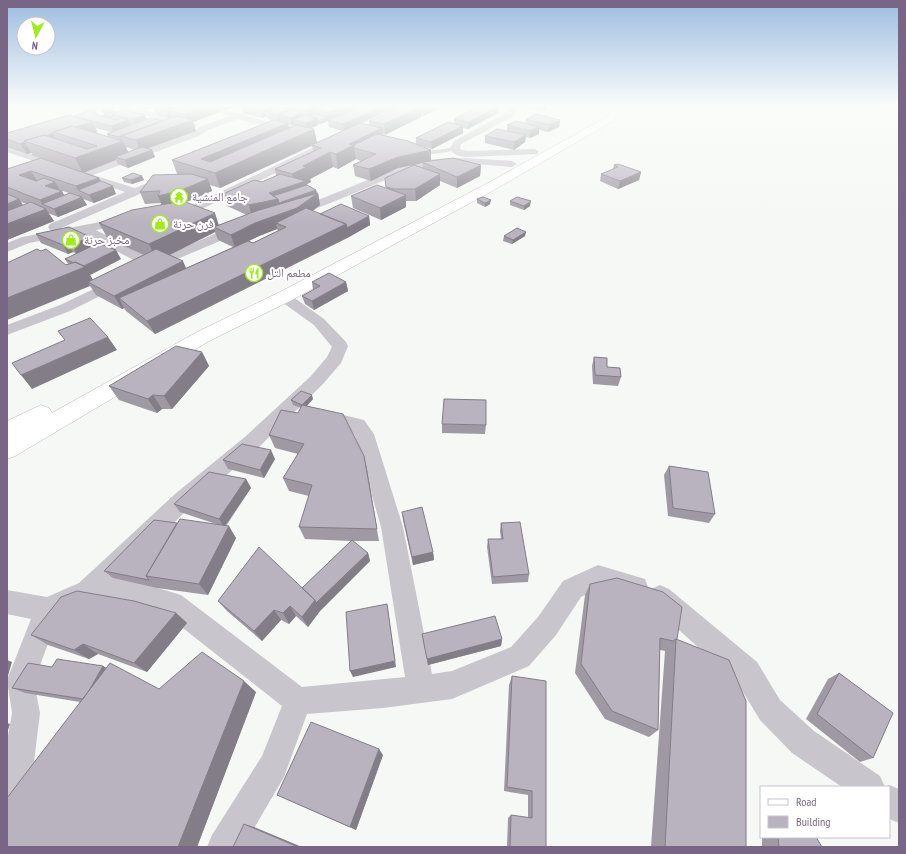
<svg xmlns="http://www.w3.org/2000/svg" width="906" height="854" font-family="'PT Sans Narrow','Noto Naskh Arabic',sans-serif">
<rect width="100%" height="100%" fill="#f5f8f5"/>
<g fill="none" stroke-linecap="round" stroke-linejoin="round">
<defs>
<path id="primary" d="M 617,105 L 627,105 L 613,121 L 494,190 L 290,301 L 211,340 L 15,456 L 7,459 L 7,421 L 41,405 L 49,408 L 52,413 L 197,332 L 278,293 L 486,184 L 607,117 Z"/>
</defs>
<use href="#primary" stroke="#bdb8c0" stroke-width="1"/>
<path fill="#c9c5cc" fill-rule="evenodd" d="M 455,147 L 458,149 L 457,150 C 444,153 426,157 414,150 L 417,148 L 436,150 Z"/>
<path fill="#c9c5cc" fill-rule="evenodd" d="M 97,105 L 108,105 L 72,122 L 66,122 L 65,120 Z
M 110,105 L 124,105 L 196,124 L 197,126 L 193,129 L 111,107 Z
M 335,105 L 346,105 L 292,129 L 291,132 L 284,132 L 269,138 L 263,138 L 261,136 L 275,129 L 238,119 L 206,131 L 199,136 L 93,175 L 135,188 L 162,177 L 170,177 L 171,179 L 170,181 L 54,231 L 50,230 L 48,227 L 50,224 L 125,192 L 7,152 L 7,146 L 83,172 L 193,132 L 200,127 L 229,116 L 223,113 L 224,111 L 227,110 L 283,126 Z
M 353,105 L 368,105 L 397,111 L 398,113 L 394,116 L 354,107 Z
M 513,105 L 521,105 L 514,116 L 461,144 L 460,149 L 467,151 L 534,149 L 537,150 L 539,152 L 537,154 L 467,157 C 459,156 455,156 450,149 L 454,141 L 508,112 Z
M 335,137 L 340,140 L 338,142 L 200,210 L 172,217 L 168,215 L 166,213 L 168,211 L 193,205 Z
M 465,158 L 512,161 L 517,164 L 512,167 C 485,165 456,161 430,166 C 399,172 368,188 338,200 C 327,204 304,215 292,212 L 290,210 L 292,208 C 338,196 382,169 428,160 C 440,158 453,159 465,158 Z
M 126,217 L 130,218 L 132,221 L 130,224 L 96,230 L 154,260 L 238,224 L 246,224 L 248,227 L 246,230 L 149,271 L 144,270 L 142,267 L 143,265 L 82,233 L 29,243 L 7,252 L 7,243 L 22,237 Z
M 117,278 L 122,279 L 124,282 L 122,285 L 70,311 L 7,335 L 7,325 L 60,305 Z
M 284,293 L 289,294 L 324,319 L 346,342 L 348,346 L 341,363 L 323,384 L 260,446 L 191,506 L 117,579 L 128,579 L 181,595 L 302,687 L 405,677 L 381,527 L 355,436 L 351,430 L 316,422 L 314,417 L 316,412 L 323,410 L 364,420 L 374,434 L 403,527 L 432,674 L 452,671 L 511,647 L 538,617 L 563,581 L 598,565 L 645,579 L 648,587 L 645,595 L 636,599 L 599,588 L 581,597 L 556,635 L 529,666 L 452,699 L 383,708 L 307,714 L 284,777 L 243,847 L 207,847 L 212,835 L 262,756 L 282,706 L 165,614 L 128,603 L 90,603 L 57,619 L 34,682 L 40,713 L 34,762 L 18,793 L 7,798 L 7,742 L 12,713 L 7,680 L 31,619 L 7,614 L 7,590 L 47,597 L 79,583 L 175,494 L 246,436 L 311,376 L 327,357 L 332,347 L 314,325 L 279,300 L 277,297 L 279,294 Z
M 660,585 L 669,589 L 757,662 L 780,700 L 814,731 L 880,776 L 885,787 L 889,785 L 899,789 L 899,823 L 889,819 L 889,787 L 842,787 L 792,753 L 760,720 L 737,682 L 651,605 L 648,597 L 651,589 Z"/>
<use href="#primary" fill="#fff" fill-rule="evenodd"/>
</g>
<path fill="#9f99a4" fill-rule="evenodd" d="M 120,105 L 131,105 L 126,107 Z
M 131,105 L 235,105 L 236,106 L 193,122 L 196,131 L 147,149 L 152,150 L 155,157 L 128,168 L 118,164 L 116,160 L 84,172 L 99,178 L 101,181 L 116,194 L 94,203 L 83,199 L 87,205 L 58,217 L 48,213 L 54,221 L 7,240 L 7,165 L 9,169 L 41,158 L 33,156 L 31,153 L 27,154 L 7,147 L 7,133 L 74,116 L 96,112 L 98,115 L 103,117 L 103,115 L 105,114 L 103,113 L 102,110 L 113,109 L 114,112 L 147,119 L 162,121 L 162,122 L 172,118 L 172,117 L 169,119 L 157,115 L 153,107 L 149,108 L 147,108 L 147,109 L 142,110 L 133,108 ZM 96,128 L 111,132 L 107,134 L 108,137 L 95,133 L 97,132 ZM 126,147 L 135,150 L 128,152 ZM 60,190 L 69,193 L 64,195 L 62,191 ZM 21,202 L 27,204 L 23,205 Z
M 245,105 L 322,105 L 322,107 L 328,105 L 360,105 L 360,107 L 339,116 L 342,116 L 364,106 L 361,105 L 401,105 L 389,111 L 385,110 L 385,112 L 362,123 L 369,125 L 369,121 L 404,105 L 446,105 L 423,116 L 421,116 L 421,117 L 385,135 L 383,134 L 383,135 L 416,145 L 416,138 L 454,124 L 454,119 L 498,113 L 468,129 L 463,128 L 463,133 L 432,149 L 418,145 L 431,161 L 481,165 L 480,176 L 457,188 L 440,181 L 440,185 L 416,201 L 406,201 L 406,207 L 381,220 L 353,208 L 351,196 L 386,188 L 385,178 L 414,165 L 398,168 L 371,181 L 355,176 L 353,165 L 361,161 L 356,159 L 338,169 L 333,167 L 310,179 L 311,182 L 307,184 L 307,185 L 316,190 L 317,194 L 318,193 L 320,205 L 313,211 L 320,214 L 369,216 L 370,225 L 349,237 L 155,334 L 126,311 L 124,308 L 122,309 L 96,295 L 90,286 L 66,265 L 68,264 L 65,259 L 77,254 L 73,252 L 68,254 L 41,243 L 36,234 L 90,237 L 94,245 L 121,259 L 90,275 L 93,280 L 144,255 L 108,239 L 99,223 L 162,205 L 161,203 L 145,204 L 140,192 L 177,174 L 172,160 L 272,120 L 268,119 L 267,116 L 262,118 L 243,113 L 241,106 ZM 328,121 L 329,127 L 343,131 L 317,143 L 314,129 L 310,128 L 318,125 L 318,124 L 320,124 ZM 288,124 L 292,125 L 294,124 L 294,126 L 289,128 ZM 312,146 L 313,151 L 275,169 L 276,176 L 262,182 L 223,194 L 227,206 L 247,215 L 219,225 L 186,202 L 212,191 L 210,185 L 220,188 ZM 422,163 L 423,167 L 415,165 ZM 277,229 L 278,231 L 253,243 L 248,241 L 259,236 ZM 215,232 L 218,240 L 233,247 L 186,268 L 170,255 Z
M 528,105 L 548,105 L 545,111 L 528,109 Z
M 526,119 L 560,120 L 559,127 L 548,132 L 539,130 L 539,134 L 530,138 L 526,137 L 525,142 L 514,150 L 485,143 L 485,136 L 507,131 L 507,125 L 525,123 Z
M 614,165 L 641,172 L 639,180 L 618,189 L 600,181 L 601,174 L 613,169 Z
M 142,176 L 144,180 L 132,184 L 124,182 L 122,178 Z
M 477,199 L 490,204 L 485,207 L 477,203 Z
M 510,201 L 530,206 L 524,210 L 510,205 Z
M 504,236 L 525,236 L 512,244 L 503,241 Z
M 312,282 L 346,282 L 348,291 L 314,310 L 305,304 L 302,296 L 313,290 Z
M 202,352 L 209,366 L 172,409 L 162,409 L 157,413 L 119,400 L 109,386 Z
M 594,357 L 621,377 L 618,386 L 593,384 L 592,366 Z
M 313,399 L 307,406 L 364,456 L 379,541 L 353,541 L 368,553 L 370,561 L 320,611 L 308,627 L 296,616 L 289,624 L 281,620 L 262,641 L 227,611 L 218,601 L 302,588 L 351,541 L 305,539 L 299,527 L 309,496 L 289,491 L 283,478 L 298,454 L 275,448 L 269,435 L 298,413 L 301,408 L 293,405 L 291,400 Z
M 442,424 L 486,425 L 485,434 L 442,433 Z
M 275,459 L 264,478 L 228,469 L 223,460 Z
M 669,466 L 715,514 L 709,523 L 668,516 L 664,475 Z
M 246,479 L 251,488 L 226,526 L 236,538 L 208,595 L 157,588 L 113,578 L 104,571 L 177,523 L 216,524 L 180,512 L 174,504 Z
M 402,512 L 433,552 L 434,560 L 413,565 L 403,520 Z
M 501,523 L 529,574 L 528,582 L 492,584 L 487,547 L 488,539 L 501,539 L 500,531 Z
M 590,584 L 677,639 L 746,847 L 651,847 L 665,651 L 660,650 L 658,730 L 649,737 L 605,719 L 575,673 L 585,595 Z
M 176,613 L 187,623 L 147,672 L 98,654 L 89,659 L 48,645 L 31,635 Z
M 422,634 L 502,639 L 501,646 L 428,665 Z
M 103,666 L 106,668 L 159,689 L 256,692 L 197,847 L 7,847 L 80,702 L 25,693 L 12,688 L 52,667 Z
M 839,673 L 873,758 L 860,762 L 806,719 L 828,679 Z
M 512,676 L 546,847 L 507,847 L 508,818 L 511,815 L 528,818 L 528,795 L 504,791 L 509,685 Z
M 383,755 L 356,830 L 277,795 Z
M 761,798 L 761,820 L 760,799 Z
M 762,837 L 816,837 L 822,847 L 762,847 Z"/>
<path fill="#827d86" d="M 126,105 L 131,105 L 126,107 Z
M 146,105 L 147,109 L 142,110 L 140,107 Z
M 147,105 L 159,105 L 153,106 L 153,107 L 149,108 Z
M 176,105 L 208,105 L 169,110 L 172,117 L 169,119 L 165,109 Z
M 209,105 L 235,105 L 236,106 L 193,122 L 196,131 L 140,151 L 136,140 L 187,122 L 184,114 Z
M 289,105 L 303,105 L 292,106 L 293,111 L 279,115 L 280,121 L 278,122 L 276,115 L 290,110 Z
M 318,105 L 322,105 L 323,110 L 315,110 L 315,113 L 308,116 L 307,110 Z
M 349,105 L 360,105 L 360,107 L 329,120 L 328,121 L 320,124 L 319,121 L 328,117 L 327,113 Z
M 389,105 L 401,105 L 389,111 Z
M 426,105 L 446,105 L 423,116 L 423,106 Z
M 545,105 L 548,105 L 545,111 Z
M 272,106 L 274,113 L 266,112 L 267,116 L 262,118 L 261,111 Z
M 384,106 L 385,112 L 344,131 L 343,124 Z
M 499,106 L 498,113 L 468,129 L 469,122 Z
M 421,107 L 421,117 L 385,135 L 384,124 Z
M 113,109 L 114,113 L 108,115 L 106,111 Z
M 96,112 L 100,118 L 91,113 Z
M 303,113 L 304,120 L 293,120 L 294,124 L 292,125 L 290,118 Z
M 145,115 L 148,122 L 136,126 L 133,119 Z
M 317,118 L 318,125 L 307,130 L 306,123 Z
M 128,120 L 131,127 L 114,133 L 111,126 Z
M 560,120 L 559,127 L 548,132 L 549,125 Z
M 92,122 L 97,132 L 75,139 L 55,133 Z
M 288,123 L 291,137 L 210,172 L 201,159 Z
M 463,126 L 463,133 L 432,149 L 431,142 Z
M 539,127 L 539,134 L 530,138 L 530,131 Z
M 382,128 L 383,142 L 354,148 L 356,159 L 338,169 L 336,154 L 349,144 Z
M 314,129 L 317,143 L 220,188 L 215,173 Z
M 53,133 L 59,144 L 26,142 Z
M 526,135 L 525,142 L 514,150 L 514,142 Z
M 120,136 L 130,155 L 115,157 L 116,160 L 83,173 L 75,158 L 121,142 L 119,137 Z
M 25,142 L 31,153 L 27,154 L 20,144 Z
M 152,150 L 155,157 L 128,168 L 125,160 Z
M 431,150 L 431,161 L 422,162 L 422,163 L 398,168 L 371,181 L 369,169 L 398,157 Z
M 330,152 L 333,167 L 310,179 L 311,182 L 307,184 L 308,192 L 316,190 L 317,194 L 318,193 L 320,205 L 300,220 L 276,223 L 277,229 L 259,236 L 235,248 L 231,235 L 252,217 L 249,205 L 269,193 L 295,185 L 292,174 L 303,166 Z
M 481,165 L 480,176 L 457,188 L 457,177 Z
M 31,171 L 38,182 L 19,175 Z
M 641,172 L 639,180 L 618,189 L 620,181 Z
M 440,174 L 440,185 L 416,201 L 415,189 Z
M 142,176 L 144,180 L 132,184 L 131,180 Z
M 99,178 L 105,189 L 113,186 L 116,194 L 94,203 L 89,195 L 78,190 L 76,186 Z
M 208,179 L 212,191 L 184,203 L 163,208 L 158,196 Z
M 55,182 L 61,192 L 62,191 L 68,203 L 82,197 L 87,205 L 58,217 L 54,209 L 42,204 L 40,200 L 45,186 Z
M 406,195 L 406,207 L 381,220 L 380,208 Z
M 19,199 L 27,212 L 7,219 L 7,204 Z
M 491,200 L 490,204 L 485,207 L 485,203 Z
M 531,201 L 530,206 L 524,210 L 524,206 Z
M 46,209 L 54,221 L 7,240 L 7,224 Z
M 215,213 L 220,229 L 214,227 L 215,232 L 157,261 L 149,244 Z
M 369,216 L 370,225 L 349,237 L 155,334 L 147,321 L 346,224 Z
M 526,232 L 525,236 L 512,244 L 513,240 Z
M 90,237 L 94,246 L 77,254 L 72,245 Z
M 68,244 L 73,252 L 68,254 L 63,245 Z
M 116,250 L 121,259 L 90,275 L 95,284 L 88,282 L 90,286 L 7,320 L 7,298 L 83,267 Z
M 183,261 L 188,273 L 119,298 L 124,308 L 122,309 L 114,296 Z
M 346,282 L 348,291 L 314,310 L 312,301 Z
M 108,337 L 117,350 L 32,389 L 21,375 Z
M 202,352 L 209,366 L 172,409 L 164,396 Z
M 153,395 L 162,409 L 157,413 L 148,399 Z
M 312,395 L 313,399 L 304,409 L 302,405 Z
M 271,450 L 275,459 L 264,478 L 260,470 Z
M 364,456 L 367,469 L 379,541 L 377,529 Z
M 246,479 L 251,488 L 224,527 L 219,519 Z
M 229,526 L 236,538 L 208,595 L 199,584 Z
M 433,552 L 434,560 L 413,565 L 412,557 Z
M 368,553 L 370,561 L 320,611 L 308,627 L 302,617 L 315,600 Z
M 387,604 L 396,667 L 353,677 L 350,671 Z
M 290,606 L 296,616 L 289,624 L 283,613 Z
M 274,610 L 281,620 L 262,641 L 254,631 Z
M 176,613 L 187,623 L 147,672 L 134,663 Z
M 502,639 L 501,646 L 428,665 L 427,659 Z
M 83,644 L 98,654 L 89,659 L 74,650 Z
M 7,660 L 12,662 L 7,679 Z
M 103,666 L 113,672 L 85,699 Z
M 244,681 L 256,692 L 197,847 L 178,847 Z
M 7,723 L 10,724 L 7,733 Z
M 379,749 L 383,755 L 356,830 L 350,827 Z
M 244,824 L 254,827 L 302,847 L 298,847 Z"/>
<path fill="#b9b2bf" stroke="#827d86" d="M 132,105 L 146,105 L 140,107 Z
M 154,105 L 176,105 L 165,109 L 153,106 Z
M 185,105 L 209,105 L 184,114 L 169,110 Z
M 245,105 L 269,105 L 272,106 L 261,111 L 241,106 Z
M 295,105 L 318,105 L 307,110 L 292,106 Z
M 328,105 L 349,105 L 327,113 L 315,110 Z
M 366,105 L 381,105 L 384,106 L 343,124 L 328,120 L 339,116 L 342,116 Z
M 404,105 L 411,105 L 421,107 L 384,124 L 369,121 Z
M 416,105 L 426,105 L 423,106 Z
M 482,105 L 493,105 L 499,106 L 469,122 L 454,119 Z
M 280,107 L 291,109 L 276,115 L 266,112 Z
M 108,108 L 113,109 L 106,111 L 102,110 Z
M 92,110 L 96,112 L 91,113 L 116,120 L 121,118 L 128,120 L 111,126 L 74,116 Z
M 124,110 L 145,115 L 133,119 L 112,114 Z
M 292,110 L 303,113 L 290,118 L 279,115 Z
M 117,111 L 119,112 L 112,114 L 113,117 L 103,115 Z
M 314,114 L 328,117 L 319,121 L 318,121 L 317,118 L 309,116 Z
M 537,114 L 560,120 L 549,125 L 526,119 Z
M 69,115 L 92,122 L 75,127 L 72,126 L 53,132 L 53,133 L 45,136 L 44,135 L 24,141 L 25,142 L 20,144 L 7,139 L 7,133 Z
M 304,115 L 317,118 L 306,123 L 293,120 Z
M 177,116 L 192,120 L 136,140 L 120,136 Z
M 150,118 L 162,121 L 119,137 L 107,134 Z
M 274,120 L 288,123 L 201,159 L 210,162 L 296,125 L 314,129 L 215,173 L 172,160 Z
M 516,121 L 539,127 L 530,131 L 507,125 Z
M 448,122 L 463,126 L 431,142 L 416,138 Z
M 360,123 L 382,128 L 349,144 L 354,145 L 336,154 L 330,152 L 303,166 L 307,167 L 292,174 L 275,169 L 321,148 L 312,145 Z
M 72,126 L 123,141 L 75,158 L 24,141 L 44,135 L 87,149 L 97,146 L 53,132 Z
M 497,129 L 526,135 L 514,142 L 485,136 Z
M 377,134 L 408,141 L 431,150 L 398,157 L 369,169 L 353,165 L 376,154 L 354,148 L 354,145 Z
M 142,147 L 152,150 L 125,160 L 115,157 Z
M 41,158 L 99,178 L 76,186 L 31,171 L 19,175 L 36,181 L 44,178 L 55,182 L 45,186 L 62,191 L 40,200 L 7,187 L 7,169 Z
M 453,158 L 481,165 L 457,177 L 422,162 Z
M 618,164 L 641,172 L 620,181 L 601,174 L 618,167 L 614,165 Z
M 414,165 L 440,174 L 415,189 L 394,189 L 386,187 L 385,178 Z
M 133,173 L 142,176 L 131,180 L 122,178 Z
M 191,174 L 208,179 L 179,191 L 158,196 L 160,191 L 140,192 L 153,175 Z
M 280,174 L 306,181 L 269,193 L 278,199 L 249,205 L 223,194 L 254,180 L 262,182 Z
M 101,181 L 113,186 L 89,195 L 78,190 Z
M 307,185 L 316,190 L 279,203 L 278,199 L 273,196 Z
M 377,185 L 406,195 L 380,208 L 351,196 Z
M 70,193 L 82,197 L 54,209 L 42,204 Z
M 318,193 L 297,208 L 255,223 L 231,235 L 214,227 L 256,211 Z
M 7,194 L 19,199 L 7,204 Z
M 483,197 L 491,200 L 485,203 L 477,199 Z
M 517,197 L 531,201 L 524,206 L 510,201 Z
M 183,201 L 215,213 L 149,244 L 99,223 L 132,210 Z
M 31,202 L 46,209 L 7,224 L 7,211 Z
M 341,204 L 369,216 L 347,228 L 346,224 L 320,214 Z
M 306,208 L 346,224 L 147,321 L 119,298 L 248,241 L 253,243 L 286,227 L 276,223 Z
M 69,227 L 90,237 L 72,245 L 68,244 L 63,245 L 36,234 Z
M 517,228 L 526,232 L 513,240 L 504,236 Z
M 98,243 L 116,250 L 84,266 L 75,262 L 74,263 L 65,259 Z
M 37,249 L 41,251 L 46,249 L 66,265 L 75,262 L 85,267 L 7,298 L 7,263 Z
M 156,249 L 183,261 L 114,296 L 88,282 Z
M 329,273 L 346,282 L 312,301 L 302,296 L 320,286 L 312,282 Z
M 90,318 L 108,337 L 21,375 L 12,363 L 65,340 L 58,331 Z
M 176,346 L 202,352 L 164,396 L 153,395 L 148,399 L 109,386 Z
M 594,357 L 607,358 L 607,367 L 620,368 L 621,377 L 595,375 Z
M 301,391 L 312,395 L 302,405 L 291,400 Z
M 444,399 L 486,400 L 486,425 L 442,424 Z
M 302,405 L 343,414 L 364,456 L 377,529 L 299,527 L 312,485 L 283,478 L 304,444 L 269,435 L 281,410 L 298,413 Z
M 242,444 L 271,450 L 260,470 L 223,460 Z
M 669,466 L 708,472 L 715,514 L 673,508 Z
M 209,472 L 246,479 L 219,519 L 174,504 Z
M 422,507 L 433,552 L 412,557 L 402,512 Z
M 180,519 L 229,526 L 199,584 L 146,576 Z
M 154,520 L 177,523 L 146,576 L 149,580 L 104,571 Z
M 520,522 L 529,574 L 493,577 L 488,539 L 503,539 L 501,523 Z
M 352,540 L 368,553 L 316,603 L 315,600 L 302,588 Z
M 259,547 L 315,600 L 302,617 L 290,606 L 283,613 L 274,610 L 254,631 L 218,601 Z
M 617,578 L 663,592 L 682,607 L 677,639 L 676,639 L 673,641 L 660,638 L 658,730 L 612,711 L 581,664 L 590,584 Z
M 77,591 L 134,601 L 176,613 L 134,663 L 83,644 L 74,650 L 31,635 L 61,597 Z
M 387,604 L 395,661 L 350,671 L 346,612 Z
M 495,616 L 502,639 L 427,659 L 422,634 Z
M 676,639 L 729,660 L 746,701 L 746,847 L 665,847 Z
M 202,652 L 244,681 L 178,847 L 7,847 L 7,798 L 110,663 L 159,689 Z
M 57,659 L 103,666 L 90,689 L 83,699 L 12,688 L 28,663 L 52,667 Z
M 839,673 L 893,713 L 873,758 L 817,714 Z
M 512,676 L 546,681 L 546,847 L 510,847 L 511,815 L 532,818 L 532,791 L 507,787 Z
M 311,722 L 379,749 L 350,827 L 277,795 Z
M 244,824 L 298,847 L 233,847 Z
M 778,837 L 816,837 L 822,847 L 779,847 Z"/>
<linearGradient id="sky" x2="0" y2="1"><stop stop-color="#9dbce0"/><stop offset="0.47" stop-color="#fafcfa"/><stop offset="1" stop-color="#fafcfa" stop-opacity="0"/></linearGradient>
<rect width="906" height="225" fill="url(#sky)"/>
<defs>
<symbol id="temple-ring" viewBox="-11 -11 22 22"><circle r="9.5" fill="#fff" stroke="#a0e924" stroke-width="1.5"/><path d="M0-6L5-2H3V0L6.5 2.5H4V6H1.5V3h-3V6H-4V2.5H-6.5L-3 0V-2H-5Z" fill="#a0e924"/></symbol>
<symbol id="shop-ring" viewBox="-11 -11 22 22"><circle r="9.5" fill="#fff" stroke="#a0e924" stroke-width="1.5"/><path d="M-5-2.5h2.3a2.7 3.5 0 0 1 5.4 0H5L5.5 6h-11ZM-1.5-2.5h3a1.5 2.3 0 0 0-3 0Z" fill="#a0e924"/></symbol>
<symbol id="restaurant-ring" viewBox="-11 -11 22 22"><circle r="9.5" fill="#fff" stroke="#a0e924" stroke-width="1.5"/><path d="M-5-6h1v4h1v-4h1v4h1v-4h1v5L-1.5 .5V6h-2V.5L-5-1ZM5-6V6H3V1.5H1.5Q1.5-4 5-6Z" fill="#a0e924"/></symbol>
</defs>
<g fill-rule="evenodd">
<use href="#temple-ring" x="169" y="187" width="20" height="20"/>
<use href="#shop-ring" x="150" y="214" width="20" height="20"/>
<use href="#shop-ring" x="61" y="230" width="20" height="20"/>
<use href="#restaurant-ring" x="244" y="263" width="20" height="20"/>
</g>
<g text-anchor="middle" stroke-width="4" stroke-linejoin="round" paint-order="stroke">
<g font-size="12" fill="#796687" stroke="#fff" text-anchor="start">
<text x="192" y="201">جامع المنشية</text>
<text x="173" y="228">فرن حرنة</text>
<text x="84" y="244">مخبز حرنة</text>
<text x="267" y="277">مطعم التل</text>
</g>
</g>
<rect width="906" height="854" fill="none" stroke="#796687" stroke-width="16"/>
<rect x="760" y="786" width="130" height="52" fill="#ffffff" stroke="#c9c2cf"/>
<rect x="768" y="799" width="20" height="6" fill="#ffffff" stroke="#c9c2cf"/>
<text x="796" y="806" font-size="12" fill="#796687">Road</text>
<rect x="768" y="816" width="20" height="12" fill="#b9b2bf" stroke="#c9c2cf"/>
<text x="796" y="826" font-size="12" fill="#796687">Building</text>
<g transform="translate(36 36) rotate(187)"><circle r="19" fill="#ffffff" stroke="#c9c2cf"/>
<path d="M0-3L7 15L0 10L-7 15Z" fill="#a0e924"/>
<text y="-6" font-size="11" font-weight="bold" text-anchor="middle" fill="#796687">N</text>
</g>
</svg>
